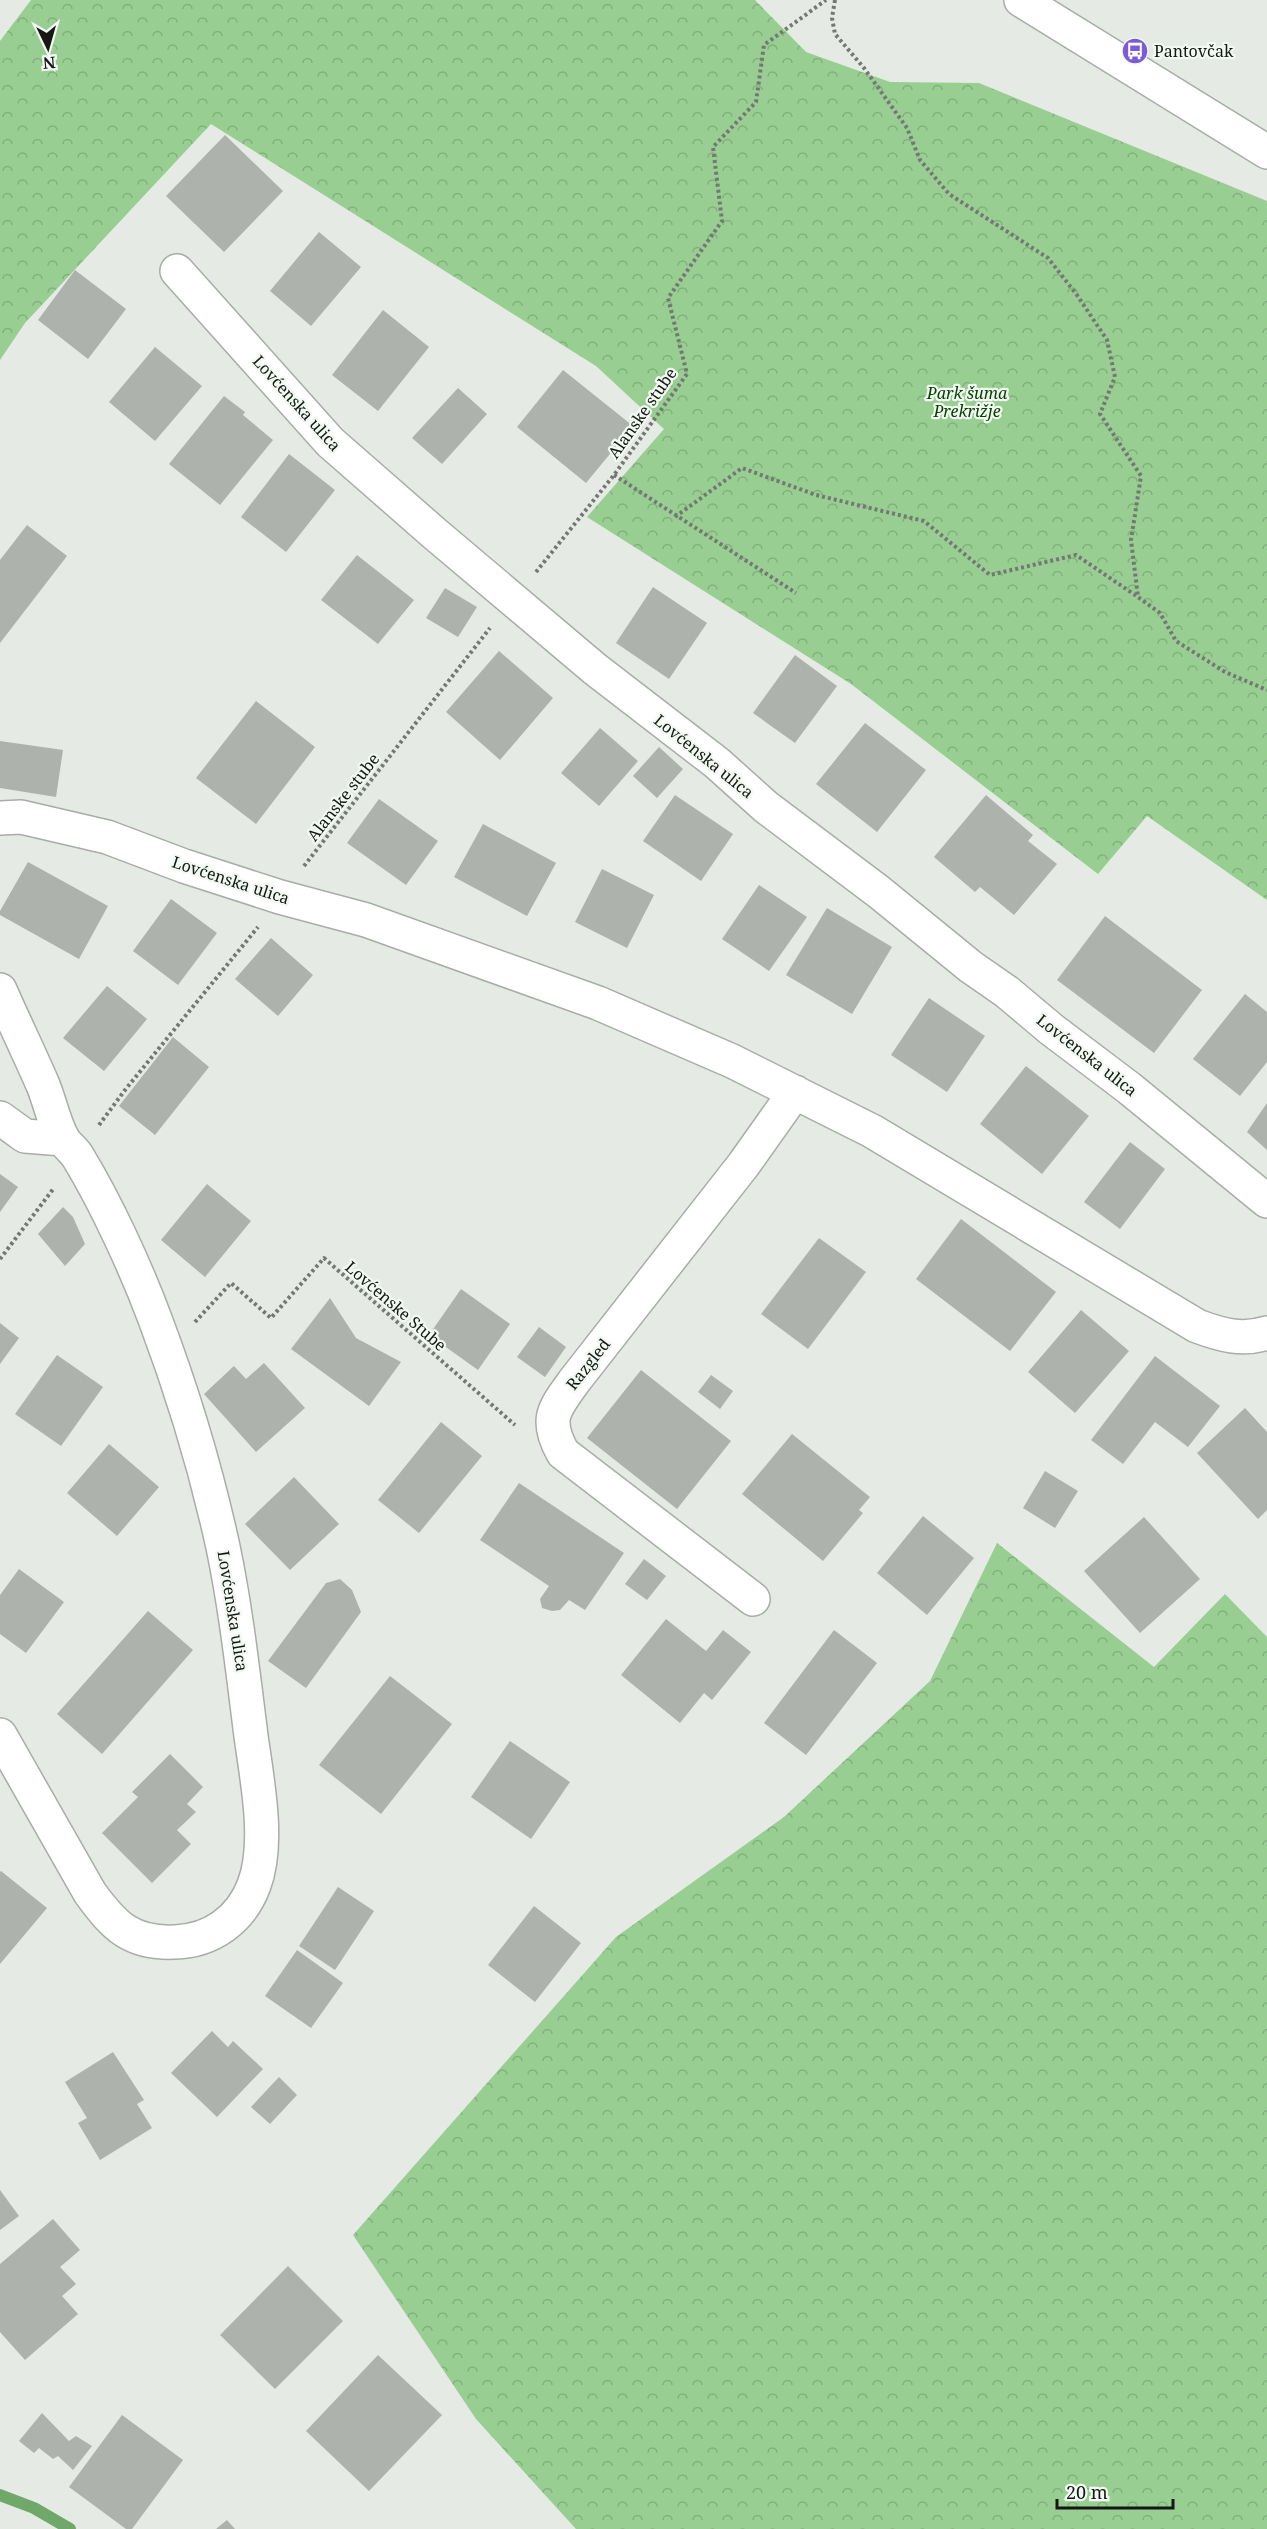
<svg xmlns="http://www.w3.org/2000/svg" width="1267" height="2529" font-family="'Noto Serif',serif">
<defs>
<pattern id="forest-crowns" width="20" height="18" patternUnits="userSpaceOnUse" patternTransform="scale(1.5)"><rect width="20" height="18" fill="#98ce91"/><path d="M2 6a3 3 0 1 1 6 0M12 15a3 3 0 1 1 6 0" fill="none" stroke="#82b07c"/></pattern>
</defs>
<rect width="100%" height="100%" fill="#e5eae4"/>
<path fill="url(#forest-crowns)" d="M 31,0 L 755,0 L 806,52 L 890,82 L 979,83 L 1267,201 L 1267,900 L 1147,816 L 1098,874 L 851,684 L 587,517 L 664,429 L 596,366 L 211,124 L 25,323 L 0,360 L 0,41 Z
M 997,1543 L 1154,1667 L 1225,1594 L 1267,1637 L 1267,2529 L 576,2529 L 476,2419 L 353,2235 L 616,1937 L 784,1817 L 930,1681 Z"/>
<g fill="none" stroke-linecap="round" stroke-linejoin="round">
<path stroke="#6fa869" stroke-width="12" d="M 0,2495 L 34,2508 L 70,2529"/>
</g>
<path fill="#adb2ac" d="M 225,135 L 283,191 L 224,252 L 166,196 Z
M 319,232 L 361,267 L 311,326 L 270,291 Z
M 75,270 L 126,309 L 88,359 L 38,320 Z
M 383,310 L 429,347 L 378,411 L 332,375 Z
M 155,347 L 202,386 L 155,441 L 109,402 Z
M 563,370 L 633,426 L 586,483 L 517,427 Z
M 458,388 L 487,414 L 442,464 L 412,438 Z
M 224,396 L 245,412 L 243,415 L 273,440 L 220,505 L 169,464 Z
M 289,454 L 335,490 L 286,552 L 241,517 Z
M 27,525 L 67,556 L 0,643 L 0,560 Z
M 357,555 L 414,600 L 378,644 L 321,600 Z
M 653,587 L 707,623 L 669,679 L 616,643 Z
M 445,588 L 477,607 L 458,637 L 426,618 Z
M 499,651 L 553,698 L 500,760 L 446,712 Z
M 795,655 L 837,686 L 795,743 L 753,713 Z
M 256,701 L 315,747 L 256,824 L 196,778 Z
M 865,723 L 926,770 L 877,832 L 816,784 Z
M 600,728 L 638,761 L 599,806 L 561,773 Z
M 0,741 L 63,750 L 56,797 L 0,788 Z
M 659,747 L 683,769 L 657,798 L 633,776 Z
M 675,795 L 733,834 L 701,881 L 643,841 Z
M 986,795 L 1033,835 L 1028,841 L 1057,864 L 1014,915 L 980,887 L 975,892 L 934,857 Z
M 379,799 L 438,841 L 406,885 L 347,843 Z
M 483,824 L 556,863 L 527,916 L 454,877 Z
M 28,862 L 108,906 L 79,959 L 0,915 L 0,911 Z
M 602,869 L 654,895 L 627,948 L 575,922 Z
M 759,885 L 807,917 L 769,971 L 722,939 Z
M 171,899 L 217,933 L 178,985 L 133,951 Z
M 827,908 L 892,947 L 852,1014 L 786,975 Z
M 1105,916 L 1202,990 L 1154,1053 L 1057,980 Z
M 271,938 L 313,975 L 278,1016 L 235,979 Z
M 107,986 L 147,1019 L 104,1071 L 63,1038 Z
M 1245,994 L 1267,1012 L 1267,1062 L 1240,1096 L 1193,1059 Z
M 929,998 L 985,1036 L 947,1092 L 891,1055 Z
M 173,1037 L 209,1067 L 155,1135 L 119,1106 Z
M 1026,1066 L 1089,1116 L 1042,1174 L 980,1124 Z
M 1267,1103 L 1267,1150 L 1247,1132 Z
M 1130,1142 L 1165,1169 L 1120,1229 L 1084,1202 Z
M 0,1174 L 18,1187 L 0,1212 Z
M 207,1184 L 251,1221 L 205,1277 L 161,1240 Z
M 63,1207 L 73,1217 L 85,1244 L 65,1266 L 38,1234 Z
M 961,1219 L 1056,1292 L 1010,1351 L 916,1279 Z
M 819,1238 L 866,1272 L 808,1349 L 761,1314 Z
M 461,1289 L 510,1324 L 478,1370 L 429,1335 Z
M 330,1298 L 356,1338 L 401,1362 L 369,1406 L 291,1349 Z
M 1081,1310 L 1129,1351 L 1075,1413 L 1028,1372 Z
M 0,1323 L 19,1338 L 0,1364 Z
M 539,1327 L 566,1347 L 545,1377 L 517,1357 Z
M 57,1355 L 103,1387 L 61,1446 L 15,1414 Z
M 1155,1356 L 1220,1406 L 1188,1447 L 1155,1422 L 1123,1464 L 1091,1440 Z
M 264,1363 L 305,1408 L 256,1452 L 204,1394 L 234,1366 L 246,1379 Z
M 641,1370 L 731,1441 L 677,1509 L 587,1438 Z
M 711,1375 L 733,1391 L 720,1409 L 698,1392 Z
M 1245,1408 L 1267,1432 L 1267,1510 L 1258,1519 L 1197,1453 Z
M 441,1422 L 482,1456 L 419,1533 L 378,1500 Z
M 792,1434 L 870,1497 L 859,1510 L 863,1513 L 823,1561 L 742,1494 Z
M 109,1444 L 159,1487 L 117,1536 L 67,1493 Z
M 1045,1471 L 1078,1491 L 1055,1528 L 1023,1508 Z
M 294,1477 L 339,1524 L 290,1570 L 245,1524 Z
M 519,1483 L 624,1553 L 585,1610 L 569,1600 L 560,1610 L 552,1611 L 542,1608 L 540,1599 L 549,1586 L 480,1540 Z
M 923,1516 L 974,1558 L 927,1615 L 877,1573 Z
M 1144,1517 L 1200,1579 L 1140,1633 L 1084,1571 Z
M 644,1559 L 666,1576 L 647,1600 L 625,1584 Z
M 19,1569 L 64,1602 L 26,1653 L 0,1634 L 0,1595 Z
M 340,1579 L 352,1590 L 361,1612 L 306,1688 L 268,1661 L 326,1583 Z
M 148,1611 L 193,1650 L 102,1754 L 57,1714 Z
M 666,1619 L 706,1651 L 723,1630 L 751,1652 L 712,1700 L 704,1693 L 680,1723 L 621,1675 Z
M 834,1630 L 877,1663 L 806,1755 L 764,1723 Z
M 390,1676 L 452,1724 L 381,1814 L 319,1765 Z
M 510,1741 L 570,1782 L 531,1839 L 471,1797 Z
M 170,1754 L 203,1787 L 187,1804 L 196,1812 L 177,1830 L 191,1844 L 152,1883 L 102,1833 L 138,1797 L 132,1792 Z
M 1,1871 L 47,1908 L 0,1964 L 0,1872 Z
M 338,1887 L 374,1911 L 335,1970 L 299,1946 Z
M 534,1906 L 581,1943 L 535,2002 L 488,1965 Z
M 297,1950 L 343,1983 L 311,2028 L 265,1996 Z
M 212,2031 L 228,2047 L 233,2041 L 263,2069 L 217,2117 L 171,2073 Z
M 113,2052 L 144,2100 L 137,2104 L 152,2128 L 100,2160 L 78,2123 L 87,2118 L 65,2082 Z
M 279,2077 L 297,2095 L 270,2124 L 251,2107 Z
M 0,2190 L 19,2216 L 0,2230 Z
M 53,2219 L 80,2250 L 60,2267 L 76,2284 L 62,2296 L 78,2314 L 25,2360 L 0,2332 L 0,2264 Z
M 288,2266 L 343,2321 L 275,2389 L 220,2335 Z
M 378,2355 L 442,2415 L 369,2491 L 306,2431 Z
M 42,2413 L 69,2441 L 76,2436 L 92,2446 L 73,2470 L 58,2456 L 53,2459 L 39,2448 L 34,2453 L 19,2441 Z
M 122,2415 L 183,2460 L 132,2529 L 126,2529 L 69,2487 Z
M 227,2520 L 235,2529 L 216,2529 Z"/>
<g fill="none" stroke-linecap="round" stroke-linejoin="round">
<defs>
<path id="minor" d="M 177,271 L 330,442 L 434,533 L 595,669 L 717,763 L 766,807 L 879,892 L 971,967 L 1007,992 L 1051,1029 L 1129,1088 L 1267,1201
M 0,818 L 21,817 L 107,837 L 184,866 L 280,897 L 366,920 L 598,1003 L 732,1061 L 872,1131 L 1197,1326 C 1221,1335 1242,1341 1267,1333
M 0,990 C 14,1022 29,1053 43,1085 C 50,1102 54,1123 63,1139 C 67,1146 74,1150 78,1157 C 106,1203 136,1268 155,1319 C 183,1393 206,1469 223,1547 C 236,1609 243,1673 251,1736 C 257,1780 270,1843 254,1885 C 241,1920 211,1941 175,1942 C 131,1944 114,1926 90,1893 L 0,1735
M 0,1118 L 25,1136 L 63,1139
M 753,1599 L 563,1453 C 544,1419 554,1409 575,1380 L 744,1164 L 795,1092"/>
<path id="major" d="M 1021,0 L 1267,152"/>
</defs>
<use href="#minor" stroke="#a8ada7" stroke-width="36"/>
<use href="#major" stroke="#a8ada7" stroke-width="36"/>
<path stroke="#747874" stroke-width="4" stroke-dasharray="3 3" stroke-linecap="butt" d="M 835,0 L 832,18 L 835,34 L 864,68 L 907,128 L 920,160 L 949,194 L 1048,258 L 1077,295 L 1107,340 L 1115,377 L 1100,414 L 1141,476 L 1131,540 L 1138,597 L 1160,613 L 1176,641 L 1225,672 L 1267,690
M 614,475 L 796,593
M 675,517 L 742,468 L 816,495 L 924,521 L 990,575 L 1076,555 L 1138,597
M 536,572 L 614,475 L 687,374 L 668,298 L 722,221 L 713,147 L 756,102 L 764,45 L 826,0
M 304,866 L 490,628
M 99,1125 L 125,1090 L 258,927
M 0,1259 L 54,1188
M 195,1322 L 231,1283 L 271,1318 L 324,1258 L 515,1425"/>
<use href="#minor" stroke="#fff" stroke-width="33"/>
<use href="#major" stroke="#fff" stroke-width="33"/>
</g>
<defs>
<symbol id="bus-disc" viewBox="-11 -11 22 22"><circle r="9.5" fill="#7c5cd6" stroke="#f2f8f2"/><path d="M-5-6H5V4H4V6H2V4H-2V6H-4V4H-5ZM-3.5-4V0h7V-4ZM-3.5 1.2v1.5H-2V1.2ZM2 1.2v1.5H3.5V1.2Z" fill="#fff"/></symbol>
</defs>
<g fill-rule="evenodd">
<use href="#bus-disc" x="1120" y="36" width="30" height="30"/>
</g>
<g text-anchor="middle" stroke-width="4.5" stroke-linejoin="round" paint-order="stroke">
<g font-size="16" fill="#161816" stroke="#f2f8f2" text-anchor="start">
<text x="1154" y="57">Pantovčak</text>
</g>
<g font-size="16" font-style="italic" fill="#054301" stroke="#f2f8f2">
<text x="967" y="399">Park šuma<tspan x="967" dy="18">Prekrižje</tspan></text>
</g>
<g font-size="16" fill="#161816" stroke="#f2f8f2">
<text transform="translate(297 403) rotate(48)" y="6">Lovćenska ulica</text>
<text transform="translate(642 413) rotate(-55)" y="6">Alanske stube</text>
<text transform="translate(704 756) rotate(39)" y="6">Lovćenska ulica</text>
<text transform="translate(343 797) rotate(-52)" y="6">Alanske stube</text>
<text transform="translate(231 880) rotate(18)" y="6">Lovćenska ulica</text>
<text transform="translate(1087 1055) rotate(38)" y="6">Lovćenska ulica</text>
<text transform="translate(396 1306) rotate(41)" y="6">Lovćenske Stube</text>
<text transform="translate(588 1364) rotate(-52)" y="6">Razgled</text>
<text transform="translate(233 1611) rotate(81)" y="6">Lovćenska ulica</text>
</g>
</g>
<g transform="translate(48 48) rotate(175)" stroke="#f2f8f2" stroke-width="4.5" paint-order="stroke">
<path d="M0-4.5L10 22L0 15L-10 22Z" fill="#161816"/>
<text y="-9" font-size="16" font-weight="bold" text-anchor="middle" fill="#161816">N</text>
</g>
<path d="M1057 2499v9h116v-9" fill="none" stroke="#161816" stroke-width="3"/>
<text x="1066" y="2499" font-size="18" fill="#161816" stroke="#f2f8f2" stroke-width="4.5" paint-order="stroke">20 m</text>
</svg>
